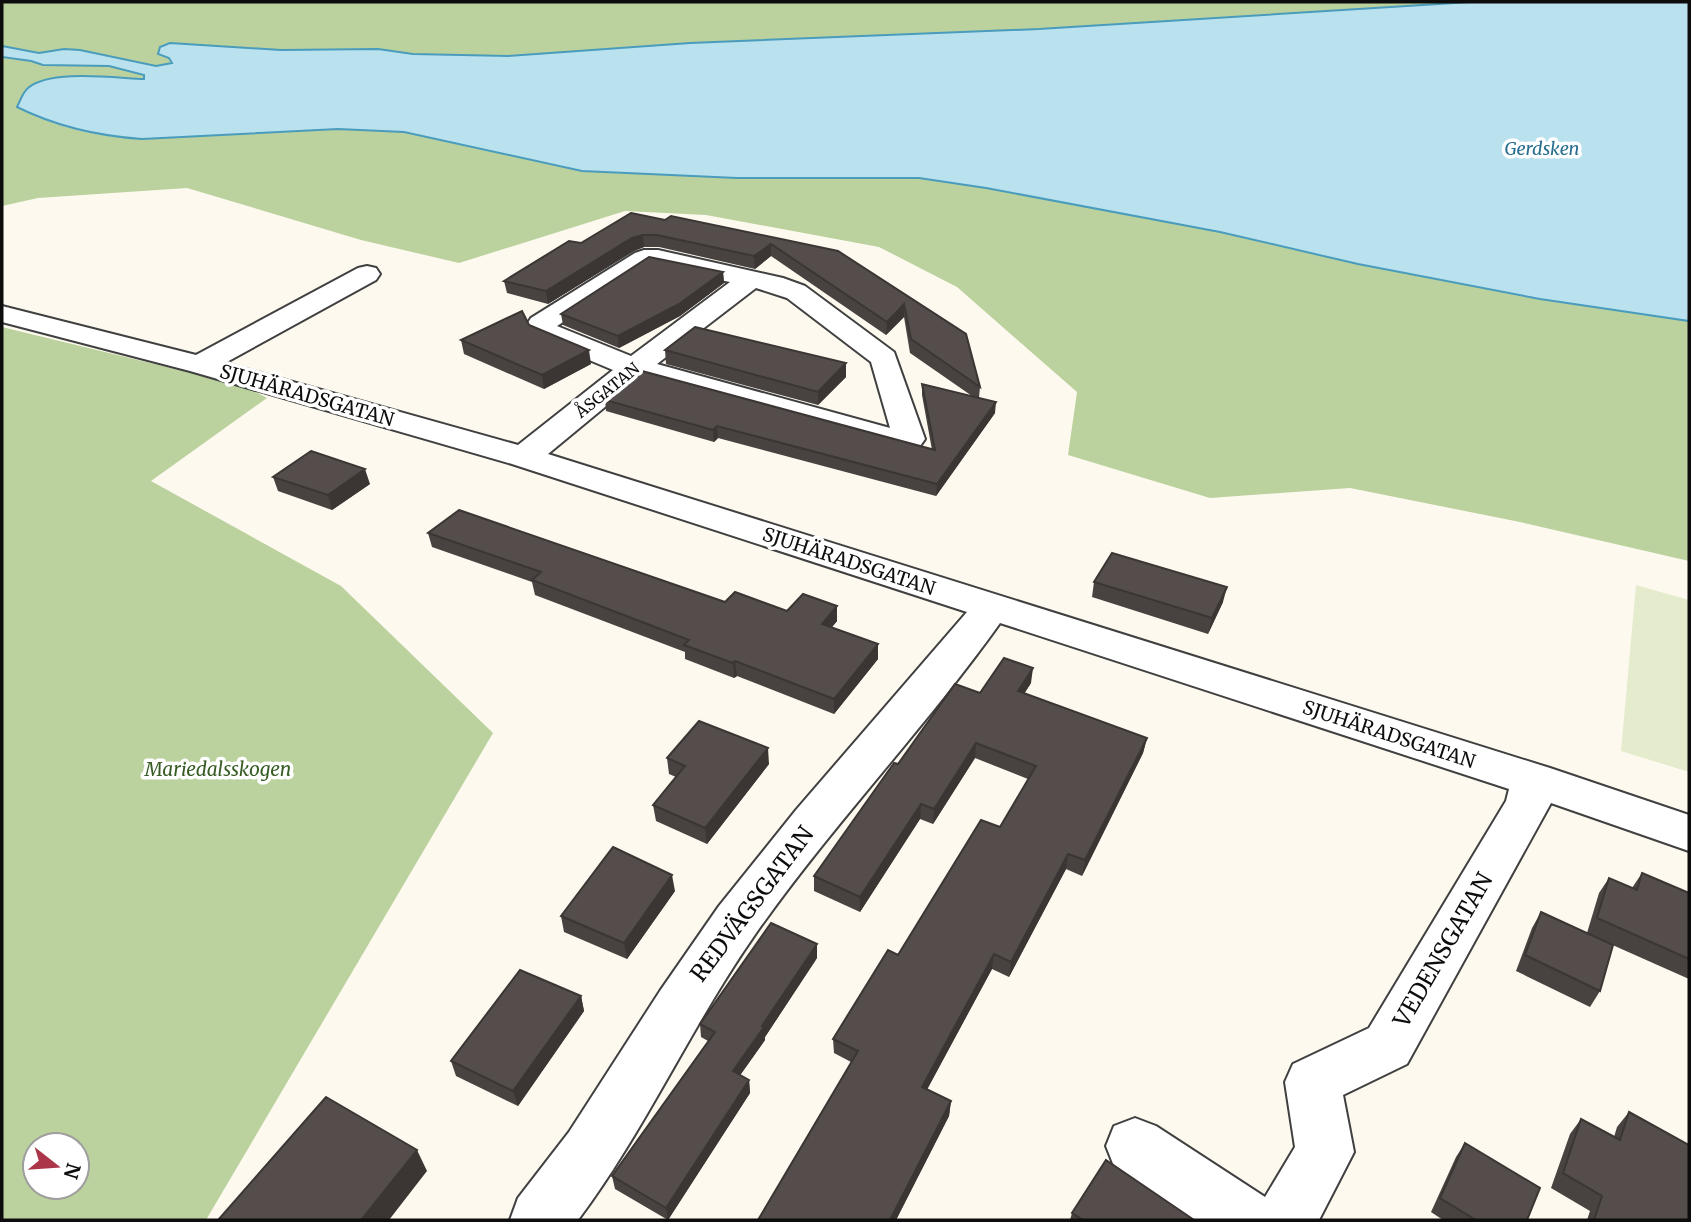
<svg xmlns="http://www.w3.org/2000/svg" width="1691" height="1222" font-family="Merriweather,serif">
<rect width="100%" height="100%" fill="#fdf9ef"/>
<path fill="#bbd29e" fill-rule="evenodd" d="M 2,2 L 1471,2 L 1039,29 L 690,43 L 508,56 L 413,54 L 378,49 L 281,50 L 170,43 L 169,58 L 172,63 L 156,67 L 64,49 L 39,53 L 2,46 Z
M 2,57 L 31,61 L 43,65 L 109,66 L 144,75 L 144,79 L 74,77 L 43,80 L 17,107 C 54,128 101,137 142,139 L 338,129 L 404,132 L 582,171 L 737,178 L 919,178 L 986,188 L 1220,232 L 1358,264 L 1540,299 L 1689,321 L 1689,561 L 1520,522 L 1350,488 L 1210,498 L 1068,455 L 1077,392 L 957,287 L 879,247 L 706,215 L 625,211 L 459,263 L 361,240 L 187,188 L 38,198 L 2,206 Z
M 2,327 L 245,386 L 267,398 L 151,481 L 341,586 L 493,733 L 206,1220 L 2,1220 ZM 35,1145 L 77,1145 L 77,1187 L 35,1187 Z"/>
<path fill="#e5eccd" d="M 1636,585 L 1689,600 L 1689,772 L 1621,751 Z"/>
<path fill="#bae1ee" stroke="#4a9cbc" stroke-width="2" d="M 1471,2 L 1689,2 L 1689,321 L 1540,299 L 1358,264 L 1220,232 L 986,188 L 919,178 L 737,178 L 582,171 L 404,132 L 338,129 L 142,139 C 98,136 57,127 17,107 C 20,101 23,92 28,88 C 50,69 115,78 144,79 L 144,75 L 109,66 L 43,65 L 31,61 L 2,57 L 2,46 L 39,53 L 64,49 L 80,50 L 156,66 L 172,63 L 169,58 L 158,54 L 160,47 L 170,43 L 281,50 L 378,49 L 413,54 L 508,56 L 690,43 L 1039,29 Z"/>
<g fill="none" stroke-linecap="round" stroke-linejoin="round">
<defs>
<path id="minor" d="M 644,250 L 658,250 L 783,278 L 805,286 L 894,352 L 925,439 L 920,446 L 902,451 L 640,378 L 548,454 L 1550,768 L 1689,815 L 1689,851 L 1551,803 L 1407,1064 L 1343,1095 L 1354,1152 L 1319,1220 L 1193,1220 L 1114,1166 L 1106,1146 L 1114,1126 L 1135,1118 L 1156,1126 L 1265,1197 L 1295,1147 L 1285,1082 L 1293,1064 L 1369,1028 L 1506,801 L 1509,789 L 1000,623 C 923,731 830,827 754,936 C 690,1028 645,1131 578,1220 L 510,1220 L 518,1198 L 569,1132 L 660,991 L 719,906 L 796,810 L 967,612 L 512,464 L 190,371 L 2,322 L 2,306 L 196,355 L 358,268 L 367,266 L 376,268 L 380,274 L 376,280 L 225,363 L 518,445 L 613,370 L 532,336 L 527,324 L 531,318 L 635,253 ZM 650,266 L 730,282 L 631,356 L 557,326 ZM 756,288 L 787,298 L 871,362 L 890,428 L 657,364 Z"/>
</defs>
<use href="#minor" stroke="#404040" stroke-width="4"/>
<use href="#minor" fill="#fff" fill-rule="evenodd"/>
</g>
<path fill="#484240" d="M 665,220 L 838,251 L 966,334 L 980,387 L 979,398 L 995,413 L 936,496 L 718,438 L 714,442 L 606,411 L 605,400 L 932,450 L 922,395 L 922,384 L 972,396 L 910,353 L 904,317 L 886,335 L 771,256 L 755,269 L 659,247 L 644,247 L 634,251 L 548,304 L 507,293 L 504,281 L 581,243 Z
M 723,272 L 724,283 L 680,316 L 619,348 L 563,325 L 561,314 Z
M 529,325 L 591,364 L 544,389 L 464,354 L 461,340 Z
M 665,350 L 846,377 L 818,405 L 666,364 Z
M 273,477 L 370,484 L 332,510 L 278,491 Z
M 428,533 L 725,602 L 787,611 L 837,621 L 832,627 L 878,644 L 878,659 L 834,714 L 737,676 L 734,678 L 685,659 L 685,652 L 535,595 L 532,582 L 432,547 Z
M 1094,582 L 1223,602 L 1208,634 L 1092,597 Z
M 1031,683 L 1024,694 L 1147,738 L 1143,753 L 1082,876 L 1066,869 L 1009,977 L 992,969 L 927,1089 L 951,1101 L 949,1116 L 896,1220 L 758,1220 L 851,1062 L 834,1053 L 833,1039 L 1000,827 L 1028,779 L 975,758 L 933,824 L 920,819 L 860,912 L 814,891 L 814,876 L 898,764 L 980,693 Z
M 667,758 L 769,764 L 707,844 L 656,821 L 653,805 L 676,777 L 669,774 Z
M 1642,873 L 1689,893 L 1689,979 L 1590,935 L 1600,991 L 1590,1007 L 1516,971 L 1532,928 L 1541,912 L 1587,933 L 1599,893 L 1609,878 L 1632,888 Z
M 675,891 L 627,959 L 564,932 L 561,916 Z
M 817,958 L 765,1037 L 765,1040 L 740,1075 L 749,1080 L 750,1093 L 668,1220 L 615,1189 L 612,1176 L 708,1041 L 701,1037 L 700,1024 Z
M 581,996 L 584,1011 L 518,1106 L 456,1076 L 451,1061 Z
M 1629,1112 L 1689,1220 L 1587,1220 L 1590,1211 L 1551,1188 L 1570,1134 L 1581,1119 L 1614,1137 L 1617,1127 Z
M 1465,1143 L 1527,1220 L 1443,1220 L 1431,1212 L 1456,1157 Z
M 1072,1213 L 1194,1220 L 1070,1220 Z"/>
<path fill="#3b3634" d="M 643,235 L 644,247 L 634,251 L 548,304 L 546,291 L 632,238 Z
M 771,244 L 771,256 L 755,269 L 754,256 Z
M 723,272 L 724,283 L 680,316 L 619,348 L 618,336 Z
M 904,304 L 904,317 L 886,335 L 887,322 Z
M 589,350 L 591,364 L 544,389 L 542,375 Z
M 846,363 L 846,377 L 818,405 L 818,392 Z
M 996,402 L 995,413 L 936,496 L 937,484 Z
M 717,426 L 718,438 L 714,442 L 713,430 Z
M 365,469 L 370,484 L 332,510 L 328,495 Z
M 1227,587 L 1223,602 L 1208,634 L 1212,618 Z
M 837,606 L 837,621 L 823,638 L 822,624 Z
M 878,644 L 878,659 L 834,714 L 834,699 Z
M 735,661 L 737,676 L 734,678 L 733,663 Z
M 1033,668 L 1031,683 L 1016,706 L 1018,691 Z
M 1147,738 L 1143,753 L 1082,876 L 1085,860 Z
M 976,743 L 975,758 L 933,824 L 934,809 Z
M 768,748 L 769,764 L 707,844 L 705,828 Z
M 921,804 L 920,819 L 860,912 L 860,897 Z
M 1068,854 L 1066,869 L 1009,977 L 1011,962 Z
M 672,875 L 675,891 L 627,959 L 624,943 Z
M 817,944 L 817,958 L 765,1037 L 765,1040 L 734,1084 L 733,1071 Z
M 994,954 L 992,969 L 921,1101 L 922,1087 Z
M 581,996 L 584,1011 L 518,1106 L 513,1091 Z
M 749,1080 L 750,1093 L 668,1220 L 666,1208 Z
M 951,1101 L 949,1116 L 896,1220 L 890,1220 Z
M 417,1150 L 427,1171 L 389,1220 L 361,1220 Z"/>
<path fill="#544d4b" stroke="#3b3634" stroke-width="2" d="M 631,213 L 665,220 L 671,216 L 838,251 L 966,334 L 980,387 L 911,339 L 904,304 L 887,322 L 771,244 L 754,256 L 657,235 L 643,235 L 632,238 L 546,291 L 504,281 L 569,241 L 581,243 Z
M 649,257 L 723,272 L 679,304 L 618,336 L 561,314 Z
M 522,311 L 529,325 L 589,350 L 542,375 L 461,340 Z
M 695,327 L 846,363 L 818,392 L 665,350 Z
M 642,371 L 935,450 L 922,384 L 996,402 L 937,484 L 717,426 L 713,430 L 605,400 Z
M 311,451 L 365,469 L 328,495 L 273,477 Z
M 459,510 L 725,602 L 735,592 L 787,611 L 803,594 L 837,606 L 822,624 L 878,644 L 834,699 L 735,661 L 733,663 L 684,645 L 689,640 L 532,580 L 541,572 L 428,533 Z
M 1112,553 L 1227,587 L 1212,618 L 1094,582 Z
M 1004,658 L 1033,668 L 1018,691 L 1147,738 L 1085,860 L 1068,854 L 1011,962 L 994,954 L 922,1087 L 951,1101 L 890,1220 L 758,1220 L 858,1051 L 833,1039 L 888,950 L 898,955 L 981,820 L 1000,827 L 1036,766 L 976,743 L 934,809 L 921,804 L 860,897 L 814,876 L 894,763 L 898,764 L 955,684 L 980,693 Z
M 699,721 L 768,748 L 705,828 L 653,805 L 685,766 L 667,758 Z
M 613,847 L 672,875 L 624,943 L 561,916 Z
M 1642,873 L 1689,893 L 1689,959 L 1597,918 L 1609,878 L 1637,890 Z
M 1541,912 L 1613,945 L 1600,991 L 1525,955 Z
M 771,923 L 817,944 L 762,1026 L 764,1027 L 733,1071 L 749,1080 L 666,1208 L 612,1176 L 715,1032 L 700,1024 Z
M 520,970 L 581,996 L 513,1091 L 451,1061 Z
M 326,1097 L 417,1150 L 361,1220 L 221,1220 L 219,1219 Z
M 1629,1112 L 1689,1145 L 1689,1220 L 1594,1220 L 1602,1196 L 1563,1173 L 1581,1119 L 1620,1140 Z
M 1465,1143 L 1540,1188 L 1527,1220 L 1476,1220 L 1440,1198 Z
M 1106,1160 L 1194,1220 L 1083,1220 L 1072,1213 Z"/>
<g text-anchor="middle" stroke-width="7" stroke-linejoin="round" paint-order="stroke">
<g font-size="16" fill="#0d0d0d" stroke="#fff">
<text transform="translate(607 390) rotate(-39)" y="6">ÅSGATAN</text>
</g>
<g font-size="18" font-style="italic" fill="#266d8f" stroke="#fff">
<text x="1542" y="155">Gerdsken</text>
</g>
<g font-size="19" fill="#0d0d0d" stroke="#fff">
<text transform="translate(307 395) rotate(16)" y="7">SJUHÄRADSGATAN</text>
<text transform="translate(849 561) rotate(18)" y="7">SJUHÄRADSGATAN</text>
<text transform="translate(1389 734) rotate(18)" y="7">SJUHÄRADSGATAN</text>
</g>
<g font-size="19" font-style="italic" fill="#375d25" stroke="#fff">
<text x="218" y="776">Mariedalsskogen</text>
</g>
<g font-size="23" fill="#0d0d0d" stroke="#fff">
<text transform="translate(752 904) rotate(-53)" y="8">REDVÄGSGATAN</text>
<text transform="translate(1443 950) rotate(-60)" y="8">VEDENSGATAN</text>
</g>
</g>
<rect width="1691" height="1222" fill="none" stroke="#0d0d0d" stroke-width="7"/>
<g transform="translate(56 1166) rotate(107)"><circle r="33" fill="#ffffff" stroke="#9e9e9e" stroke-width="2"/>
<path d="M0-5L12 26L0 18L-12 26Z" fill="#ac3649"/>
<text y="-10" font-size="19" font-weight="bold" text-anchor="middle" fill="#0d0d0d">N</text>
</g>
</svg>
